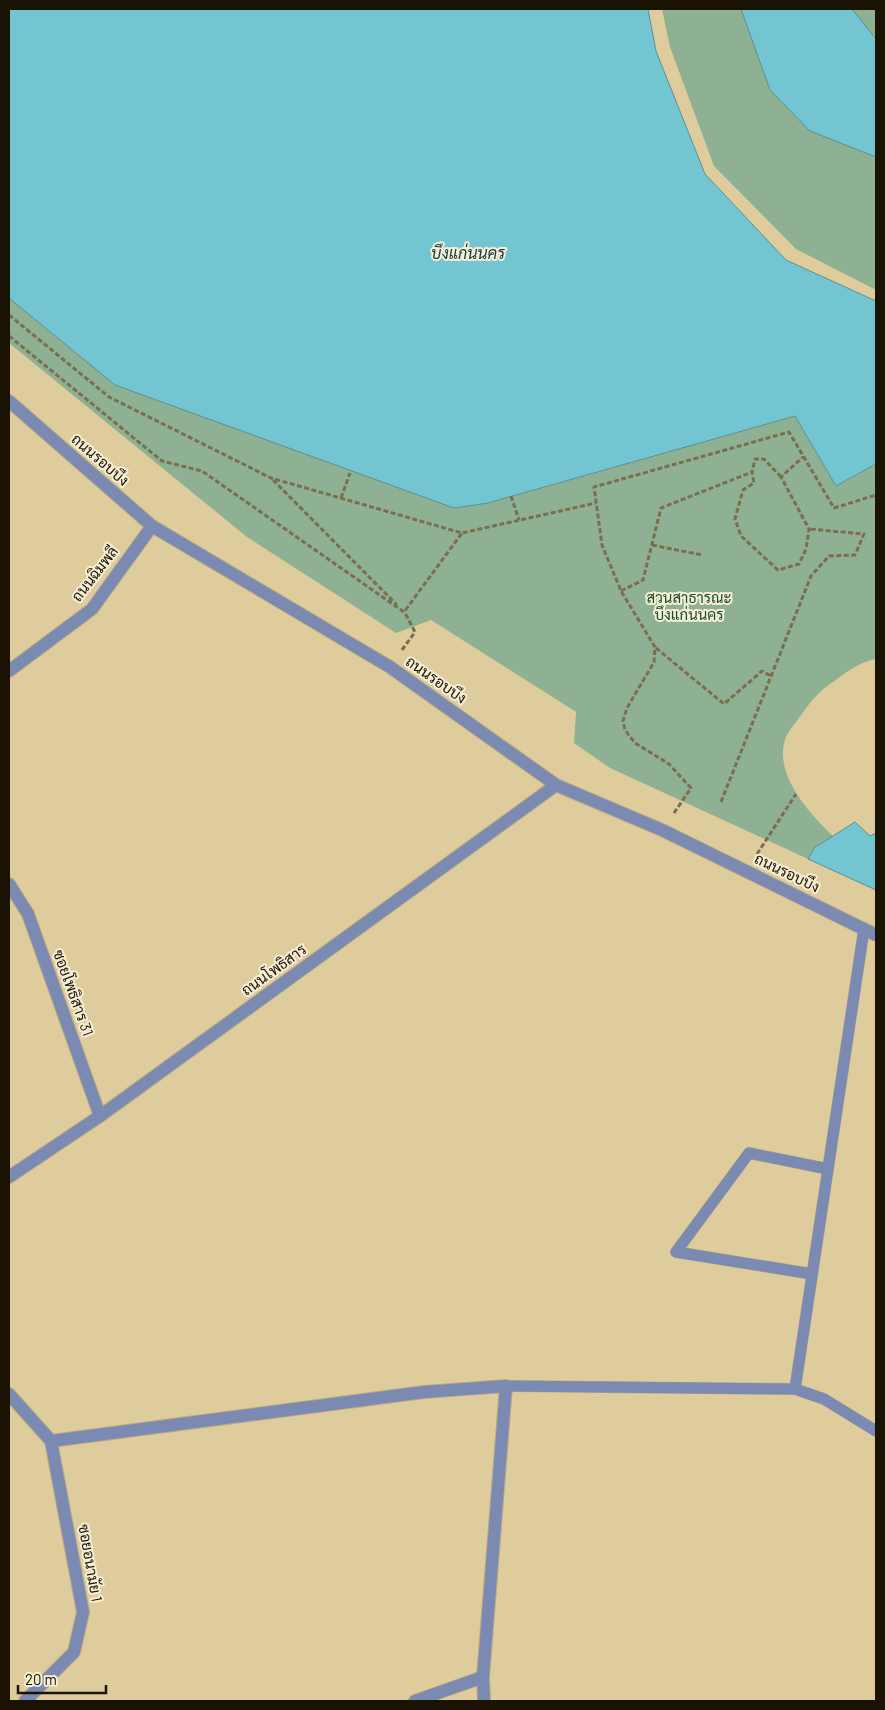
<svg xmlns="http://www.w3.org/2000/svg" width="885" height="1710" font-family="Barlow,Sarabun,sans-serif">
<rect width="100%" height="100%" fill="#decc9d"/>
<path fill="#8eb194" d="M 662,9 L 876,9 L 876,290 L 796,249 L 714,166 L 670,47 Z
M 9,298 L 115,385 L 488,503 L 795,416 L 836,486 L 876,464 L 876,659 C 856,663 846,673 830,684 C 816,694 809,704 799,718 C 795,724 789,730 786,737 C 772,773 809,813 833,836 L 814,848 L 808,859 L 610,768 L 574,743 L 576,712 L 431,620 L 396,633 L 247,537 L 9,343 Z"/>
<path fill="#74c5d2" stroke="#599094" d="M 9,9 L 648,9 L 656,51 L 705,174 L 786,260 L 876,301 L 876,464 L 836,486 L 795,416 L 488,503 L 454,508 L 115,385 L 9,298 Z
M 741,9 L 852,9 L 876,39 L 876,157 L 810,131 L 770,90 Z
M 855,822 L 870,836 L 876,833 L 876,890 L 808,859 L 814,848 Z"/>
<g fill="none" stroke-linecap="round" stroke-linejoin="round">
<defs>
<path id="service" d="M 812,1274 L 676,1252 L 749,1153 L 828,1169
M 506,1386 L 795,1389 L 824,1399 L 876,1431
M 795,1389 L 864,929"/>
<path id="minor" d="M 9,884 L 28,914 L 100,1116
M 9,1394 L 51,1441
M 51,1441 L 424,1392 L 506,1386 L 483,1677 L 484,1701
M 25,1701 L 74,1652 L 83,1612 L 51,1441
M 415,1701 L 483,1677"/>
<path id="tertiary" d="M 9,401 L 152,526 L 390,667 L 556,785 L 662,830 L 876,935
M 9,671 L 92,609 L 152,526
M 9,1177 L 100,1116 L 556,785"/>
</defs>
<use href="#service" stroke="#bbab81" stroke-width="12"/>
<use href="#minor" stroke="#bbab81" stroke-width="14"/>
<use href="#tertiary" stroke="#bbab81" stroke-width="14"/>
<path stroke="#7b6e4f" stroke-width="3" stroke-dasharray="5 2.5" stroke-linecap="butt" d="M 9,315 L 109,397 L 271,478 L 462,533 L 596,503
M 9,336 L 162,461 L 202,471 L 404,612 L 462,533
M 781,477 L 764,459 L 755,459 L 752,472 L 754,483 L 743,490 L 735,519 L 741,536 L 778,570 L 799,564 L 806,549 L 809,529 L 781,477 L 803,457
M 273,480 L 397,605
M 511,496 L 519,520
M 341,498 L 350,473
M 652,545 L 702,555
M 621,591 L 643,580 L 661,508 L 752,472
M 656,648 L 724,704 L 762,671 L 771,676
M 402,650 L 415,632 L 404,611
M 721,802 L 811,576 L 829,556 L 855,555 L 864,534 L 809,529
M 674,813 L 691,788 L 669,764 L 635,743 L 625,730 L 623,721 L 627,708 L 654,662 L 655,647 L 621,591 L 602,545 L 594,487 L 789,432 L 834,508 L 876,495
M 757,854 L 796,794"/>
<use href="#service" stroke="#7b8ab2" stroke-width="11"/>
<use href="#minor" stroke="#7b8ab2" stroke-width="12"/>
<use href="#tertiary" stroke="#7b8ab2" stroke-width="12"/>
</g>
<g text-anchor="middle" stroke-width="4" stroke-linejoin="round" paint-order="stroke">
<g font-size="15" fill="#1a1303" stroke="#f7eed6">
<text transform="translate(100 460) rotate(41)" y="5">ถนนรอบบึง</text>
<text transform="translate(95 574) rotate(-52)" y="5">ถนนฉิมพลี</text>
<text transform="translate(436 680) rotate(35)" y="5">ถนนรอบบึง</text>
<text transform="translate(787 873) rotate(26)" y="5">ถนนรอบบึง</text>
<text transform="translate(274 970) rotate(-36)" y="5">ถนนโพธิสาร</text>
<text transform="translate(73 993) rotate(70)" y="5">ซอยโพธิสาร 31</text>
<text transform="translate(90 1563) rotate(80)" y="5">ซอยอนามัย 1</text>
</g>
<g font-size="15" fill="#174f27" stroke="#f7eed6">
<text x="689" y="603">สวนสาธารณะ<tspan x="689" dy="17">บึงแก่นนคร</tspan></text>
</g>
<g font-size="16" font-style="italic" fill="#123940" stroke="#f7eed6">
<text x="468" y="259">บึงแก่นนคร</text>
</g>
</g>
<rect width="885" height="1710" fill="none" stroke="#1a1303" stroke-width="20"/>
<path d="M18 1685v8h88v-8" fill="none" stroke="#1a1303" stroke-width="2.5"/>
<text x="25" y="1685" font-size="15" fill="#1a1303" stroke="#f7eed6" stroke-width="4" paint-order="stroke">20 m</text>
</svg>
